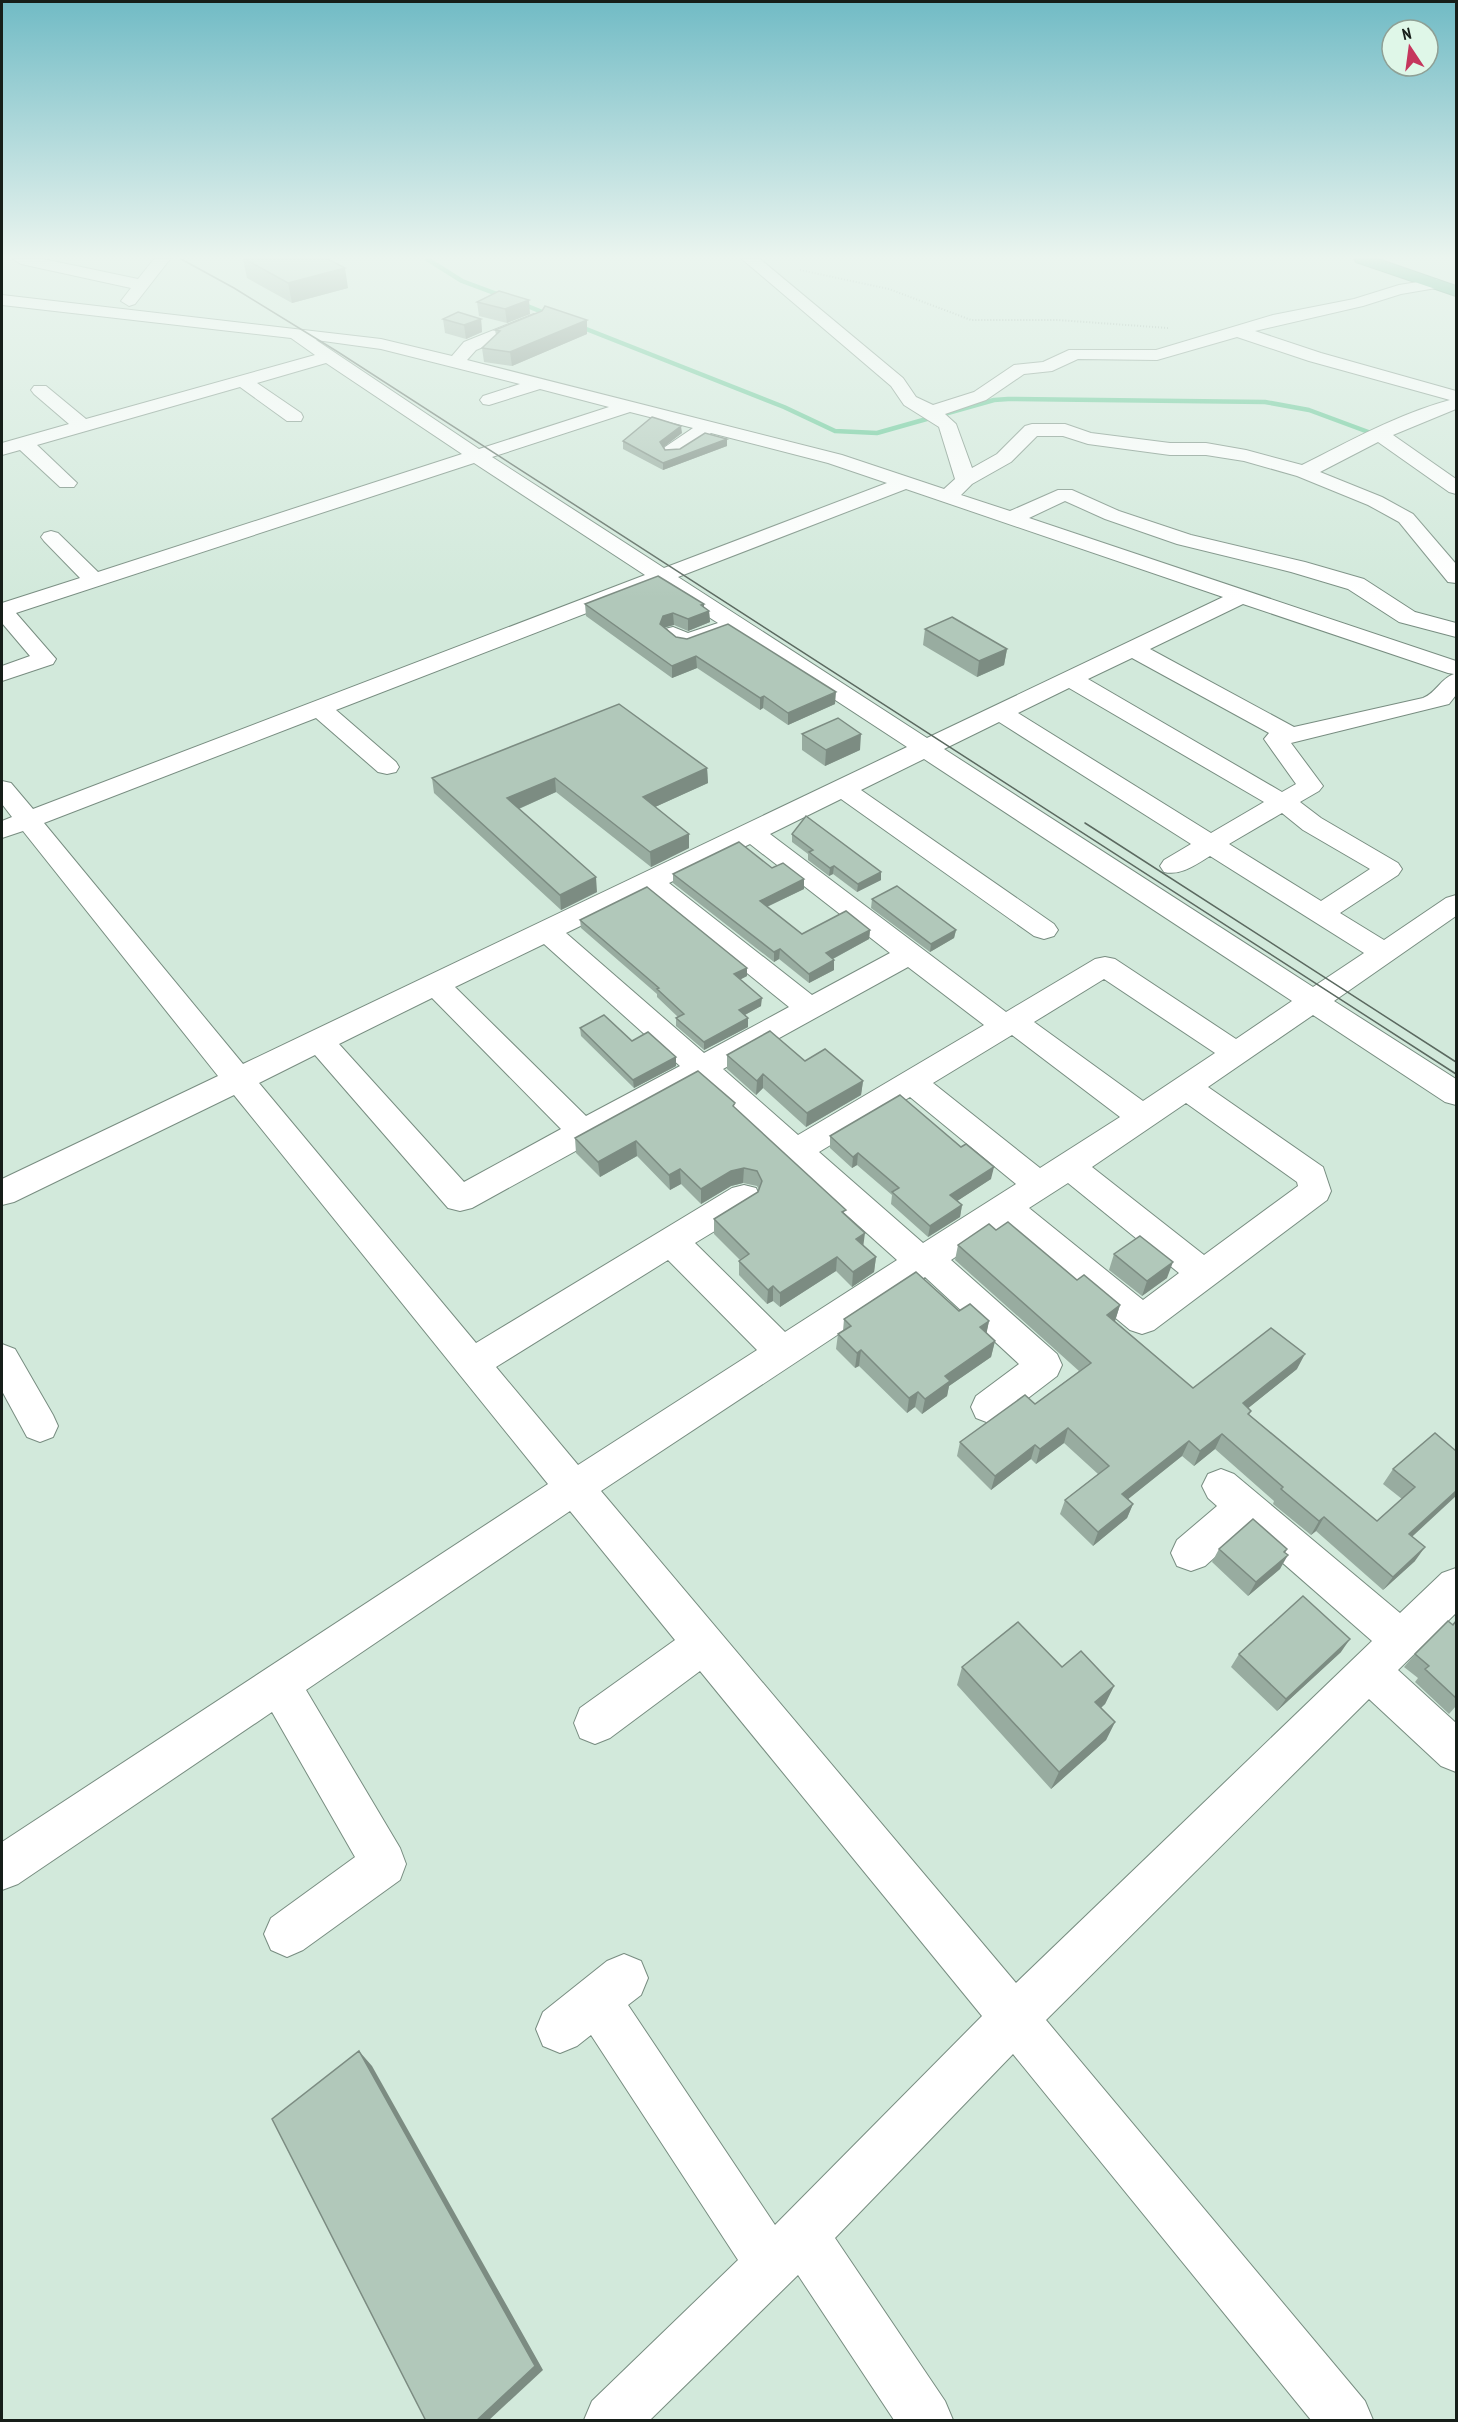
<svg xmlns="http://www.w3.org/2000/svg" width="1458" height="2422" font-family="'PT Sans Narrow',sans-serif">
<rect width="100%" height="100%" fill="#d2e9db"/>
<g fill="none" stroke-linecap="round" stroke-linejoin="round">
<path stroke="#5ec591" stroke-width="4.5" d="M 427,259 L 462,281 L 505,297
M 520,303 L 552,316
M 576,325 L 784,407 L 835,431 L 877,433 L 994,400 L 1008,399 L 1265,402 L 1309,410 L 1371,433"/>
<defs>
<path id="minor" d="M 13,259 L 43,259 L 138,279 L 154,259 L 170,259 L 135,304 L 129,306 L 121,301 L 131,288 L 21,264 Z
M 742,259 L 760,259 L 903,378 L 916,397 L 933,405 L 974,392 L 1014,365 L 1043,362 L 1069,350 L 1156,350 L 1273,315 L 1354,299 L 1399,285 L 1436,279 L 1444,284 L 1442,287 L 1401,294 L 1363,306 L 1255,331 L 1321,353 L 1456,391 L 1456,409 L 1393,435 L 1456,479 L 1456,494 L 1449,492 L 1378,442 L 1320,472 L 1382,497 L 1413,514 L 1456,564 L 1456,583 L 1448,582 L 1399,522 L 1368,505 L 1297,476 L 1244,461 L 1206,455 L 1170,455 L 1088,444 L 1063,436 L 1037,436 L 1011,462 L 972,484 L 961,495 L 1010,511 L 1058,490 L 1072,490 L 1119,511 L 1191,535 L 1305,562 L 1364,579 L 1415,612 L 1456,623 L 1456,637 L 1399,622 L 1348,589 L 1291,572 L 1177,544 L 1105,519 L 1065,501 L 1029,518 L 1456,661 L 1456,695 L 1449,704 L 1291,743 L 1323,786 L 1319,791 L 1300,802 L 1321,818 L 1398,863 L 1402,869 L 1398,875 L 1340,913 L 1384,940 L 1446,898 L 1456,895 L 1456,916 L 1334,1001 L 1456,1079 L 1456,1105 L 1445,1102 L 1313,1015 L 1208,1087 L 1323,1167 L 1331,1191 L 1327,1200 L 1154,1330 L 1142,1334 L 1130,1330 L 1004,1225 L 951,1260 L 1057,1354 L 1062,1365 L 1057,1376 L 1002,1418 L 989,1423 L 976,1418 L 971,1407 L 976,1396 L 1019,1364 L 925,1277 L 601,1491 L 1016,1983 L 1372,1641 L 1245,1530 L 1205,1566 L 1191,1571 L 1177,1566 L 1171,1553 L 1177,1540 L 1217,1506 L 1208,1498 L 1202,1486 L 1208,1474 L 1221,1469 L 1234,1474 L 1400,1613 L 1442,1573 L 1456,1568 L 1456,1613 L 1398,1670 L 1456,1723 L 1456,1772 L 1441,1766 L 1369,1699 L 1046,2020 L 1365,2401 L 1373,2420 L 1311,2420 L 1013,2054 L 835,2238 L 945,2401 L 953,2420 L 894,2420 L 798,2275 L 650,2420 L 584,2420 L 592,2401 L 738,2260 L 591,2035 L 577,2046 L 560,2053 L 543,2046 L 536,2029 L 543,2012 L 607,1961 L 624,1954 L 641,1961 L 648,1978 L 641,1995 L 628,2005 L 775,2225 L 982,2016 L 700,1671 L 610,1738 L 595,1744 L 580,1738 L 574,1723 L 580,1708 L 675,1640 L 570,1511 L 306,1690 L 400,1848 L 406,1864 L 400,1880 L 303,1950 L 287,1957 L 271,1950 L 264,1934 L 271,1918 L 355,1857 L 272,1712 L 18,1884 L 2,1890 L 2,1842 L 548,1484 L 234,1095 L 14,1202 L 2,1205 L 2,1179 L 218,1076 L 23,831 L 2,838 L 2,821 L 12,817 L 2,804 L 2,781 L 11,783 L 33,809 L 645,575 L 474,463 L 16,613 L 56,659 L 53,664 L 2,681 L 2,666 L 30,656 L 2,623 L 2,603 L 80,578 L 44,541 L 41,537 L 44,533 L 51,531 L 58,533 L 98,572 L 462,454 L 326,363 L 257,383 L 301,413 L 303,417 L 301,421 L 287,421 L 240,387 L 37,445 L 77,483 L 74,487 L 60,487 L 20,450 L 2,455 L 2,443 L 69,424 L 34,394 L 31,390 L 34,386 L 46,386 L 86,419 L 315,355 L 291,338 L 2,305 L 2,295 L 381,339 L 452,356 L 464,342 L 534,314 L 540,315 L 542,319 L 540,323 L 476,350 L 467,360 L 842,455 L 944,489 L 955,479 L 939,427 L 904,405 L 891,386 ZM 1237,337 L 1309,361 L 1450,400 C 1398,414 1350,441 1302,465 L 1246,450 L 1206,443 L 1170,443 L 1091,433 L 1065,424 L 1032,424 L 1025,426 L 997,454 L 972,468 L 956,424 L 945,414 L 986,400 L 1024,374 L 1052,371 L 1078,359 L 1157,360 ZM 316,340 L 381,349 L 520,384 L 483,396 L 480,400 L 483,404 L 489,405 L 540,389 L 609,407 L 479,449 ZM 630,412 L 693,428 L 665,447 L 662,451 L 665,455 L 679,455 L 711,433 L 828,463 L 887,483 L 664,568 L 492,457 ZM 906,489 L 1223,597 L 927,738 L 678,577 ZM 659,585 L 718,623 L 688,633 L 673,627 L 665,629 L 662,634 L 678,647 L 686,649 L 728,634 L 730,631 L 907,747 L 243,1064 L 44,823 L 316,718 L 378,772 L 387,774 L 396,772 L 399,767 L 396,762 L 336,710 ZM 1243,604 L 1448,673 L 1454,674 C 1441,678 1436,693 1423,698 L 1294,727 L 1150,649 ZM 1132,658 L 1269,733 L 1264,739 L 1296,784 L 1282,792 L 1088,679 ZM 1069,688 L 1264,802 L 1211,833 L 1018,713 ZM 999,722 L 1191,844 L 1164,860 L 1160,866 L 1164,872 C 1181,876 1195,865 1210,856 L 1364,953 L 1313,987 L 944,749 ZM 924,759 L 1292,1001 L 1236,1039 L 1115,959 L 1105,957 L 1095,959 L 1006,1012 L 770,834 L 841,799 L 1034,936 L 1044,939 L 1054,936 L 1058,930 L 1054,924 L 861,790 ZM 1282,813 L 1303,830 L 1370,869 L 1321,901 L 1229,844 ZM 750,844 L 890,953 L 812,995 L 669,883 ZM 648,893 L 789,1007 L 704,1053 L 566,933 ZM 544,944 L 680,1066 L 586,1116 L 455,987 ZM 908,967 L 984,1025 L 798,1135 L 723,1069 ZM 1104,979 L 1215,1053 L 1143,1101 L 1034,1022 ZM 432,998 L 561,1129 L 464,1182 L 339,1044 ZM 1012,1035 L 1120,1117 L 1040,1168 L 933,1083 ZM 315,1055 L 448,1208 L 460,1211 L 472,1208 L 699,1083 L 897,1260 L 785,1332 L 695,1243 L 756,1206 L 760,1197 L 756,1188 L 744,1185 L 732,1188 L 476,1343 L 259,1083 ZM 910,1097 L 1016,1184 L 923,1243 L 819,1152 ZM 1186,1103 L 1297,1182 L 1298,1186 L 1204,1255 L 1092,1167 ZM 1068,1183 L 1179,1273 L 1143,1300 L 1029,1208 ZM 668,1260 L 757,1350 L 578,1465 L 496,1367 Z
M 2,1344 L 15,1349 L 53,1415 L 58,1426 L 53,1437 L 40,1442 L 27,1437 L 2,1391 Z"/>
<path id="highway" d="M 1354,259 L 1378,259 L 1456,286 L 1456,296 L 1356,262 Z"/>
</defs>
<use href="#minor" stroke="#788d81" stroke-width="2"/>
<use href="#highway" stroke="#22714e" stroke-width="2"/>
<path stroke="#98aa9f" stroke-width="2" stroke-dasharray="1 2" stroke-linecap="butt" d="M 800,270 L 889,289 L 971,320 L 1058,320 L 1168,328"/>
<use href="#minor" fill="#fff" fill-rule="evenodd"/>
<use href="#highway" fill="#299d6a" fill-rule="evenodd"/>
<path stroke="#5b6960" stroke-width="1.5" d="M 181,259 L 234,288 L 338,352 L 1456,1074
M 1085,823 L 1456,1062"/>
</g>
<path fill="#98aca0" d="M 243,259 L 328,259 L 348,288 L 292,303 L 247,278 Z
M 477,302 L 530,314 L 507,323 L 479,316 Z
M 443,319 L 481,319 L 482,332 L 466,339 L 445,333 Z
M 587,320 L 587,334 L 512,366 L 484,362 L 482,348 L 496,335 L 495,330 Z
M 682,433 L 663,447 L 665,450 L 727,446 L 663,470 L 623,449 L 623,441 Z
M 585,604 L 704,607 L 709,611 L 710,622 L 688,631 L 674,625 L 665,627 L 676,637 L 835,704 L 788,725 L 763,708 L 760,710 L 697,668 L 672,678 L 586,616 Z
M 925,629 L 1007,649 L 1004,665 L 977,677 L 923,645 Z
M 802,734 L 860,750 L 825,766 L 802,750 Z
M 707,768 L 708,783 L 655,807 L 689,848 L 651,867 L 556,792 L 519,809 L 597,892 L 561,910 L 434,793 L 432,778 Z
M 792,834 L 881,880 L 857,892 L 833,874 L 829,876 L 808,860 L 808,854 L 792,842 Z
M 772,868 L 804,879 L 804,889 L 767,907 L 802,934 L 870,930 L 869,939 L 833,959 L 834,970 L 809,983 L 779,959 L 774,962 L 673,883 L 673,874 Z
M 872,899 L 956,930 L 954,938 L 930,952 L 871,908 Z
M 580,920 L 747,976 L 740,979 L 761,1006 L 745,1015 L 748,1027 L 704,1050 L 676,1026 L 676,1018 L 678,1017 L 657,997 L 657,994 L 581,928 Z
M 580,1028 L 632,1041 L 676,1057 L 676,1066 L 634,1088 L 581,1036 Z
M 727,1055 L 805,1061 L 863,1081 L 861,1095 L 806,1127 L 763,1088 L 756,1095 L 727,1069 Z
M 735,1108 L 845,1215 L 863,1246 L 876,1257 L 874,1272 L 852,1287 L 836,1271 L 780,1307 L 773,1301 L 767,1304 L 739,1275 L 739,1261 L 740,1260 L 714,1234 L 714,1219 L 758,1192 L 759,1190 L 757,1186 L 743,1183 L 731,1186 L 701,1204 L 681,1184 L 670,1190 L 637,1156 L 600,1177 L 576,1153 L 575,1138 Z
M 830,1136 L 991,1179 L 957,1201 L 962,1205 L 960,1217 L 928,1237 L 891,1204 L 892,1195 L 857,1165 L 852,1168 L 830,1148 Z
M 996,1230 L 1077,1280 L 1120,1305 L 1115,1321 L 1193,1388 L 1297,1369 L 1248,1408 L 1251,1411 L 1249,1415 L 1377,1521 L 1402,1499 L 1383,1484 L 1393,1469 L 1435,1433 L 1412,1536 L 1415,1561 L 1383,1590 L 1316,1531 L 1311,1535 L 1273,1504 L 1274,1501 L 1215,1449 L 1194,1466 L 1182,1456 L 1128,1499 L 1133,1504 L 1127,1518 L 1093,1546 L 1060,1514 L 1065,1500 L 1098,1474 L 1064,1443 L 1036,1464 L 1031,1459 L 991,1490 L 957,1456 L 960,1442 L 1035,1404 L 1079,1371 L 955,1260 L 958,1245 Z
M 1114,1254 L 1167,1278 L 1142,1296 L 1109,1270 Z
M 959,1311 L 989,1321 L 986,1334 L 995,1341 L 991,1357 L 949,1386 L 947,1396 L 922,1414 L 915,1407 L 907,1413 L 859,1366 L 855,1368 L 836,1349 L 838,1334 L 843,1331 L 844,1319 Z
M 1219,1549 L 1285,1552 L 1280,1569 L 1248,1596 L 1212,1562 Z
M 1456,1621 L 1456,1706 L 1449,1714 L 1415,1682 L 1418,1678 L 1404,1667 L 1415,1654 Z
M 1341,1652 L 1277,1711 L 1231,1667 L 1239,1654 Z
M 962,1667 L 1062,1667 L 1114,1686 L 1105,1704 L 1101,1708 L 1115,1722 L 1106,1740 L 1051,1789 L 957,1685 Z"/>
<path fill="#7c8c82" d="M 345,268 L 348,288 L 292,303 L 288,283 Z
M 529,300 L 530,314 L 507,323 L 505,309 Z
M 481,319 L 482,332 L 466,339 L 464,325 Z
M 587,320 L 587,334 L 512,366 L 510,352 Z
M 681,426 L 682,433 L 660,450 L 660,442 Z
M 727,439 L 727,446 L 663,470 L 663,463 Z
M 704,604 L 704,613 L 709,611 L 710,622 L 688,631 L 688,619 L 701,605 Z
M 673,613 L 674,625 L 663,628 L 660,624 L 663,616 Z
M 1007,649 L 1004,665 L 977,677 L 979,661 Z
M 696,656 L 697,668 L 672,678 L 672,666 Z
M 836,692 L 835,704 L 788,725 L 788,713 Z
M 764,696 L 763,708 L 760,710 L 760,698 Z
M 861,734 L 860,750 L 825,766 L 826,750 Z
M 707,768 L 708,783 L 644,812 L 643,797 Z
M 555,778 L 556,792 L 509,813 L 507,798 Z
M 689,834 L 689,848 L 651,867 L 650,852 Z
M 834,866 L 833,874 L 829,876 L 830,868 Z
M 881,872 L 881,880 L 857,892 L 858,884 Z
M 596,877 L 597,892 L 561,910 L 560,895 Z
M 804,879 L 804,889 L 760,910 L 760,901 Z
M 870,930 L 869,939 L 825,963 L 826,953 Z
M 956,930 L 954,938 L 930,952 L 931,944 Z
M 780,949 L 779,959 L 774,962 L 774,952 Z
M 834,960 L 834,970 L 809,983 L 809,974 Z
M 747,968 L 747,976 L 734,983 L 734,974 Z
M 762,998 L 761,1006 L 739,1018 L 739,1010 Z
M 748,1018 L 748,1027 L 704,1050 L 704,1042 Z
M 676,1057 L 676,1066 L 634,1088 L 633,1080 Z
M 763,1074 L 763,1088 L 756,1095 L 757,1081 Z
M 863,1081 L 861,1095 L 806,1127 L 807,1113 Z
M 636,1141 L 637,1156 L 600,1177 L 598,1162 Z
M 858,1153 L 857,1165 L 852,1168 L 853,1157 Z
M 994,1167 L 991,1179 L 948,1207 L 950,1195 Z
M 744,1168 L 743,1183 L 731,1186 L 701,1204 L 701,1189 L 731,1171 Z
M 680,1169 L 681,1184 L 670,1190 L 669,1175 Z
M 962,1205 L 960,1217 L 928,1237 L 930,1226 Z
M 865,1233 L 863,1248 L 856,1239 Z
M 837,1257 L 836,1271 L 780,1307 L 780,1293 Z
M 876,1257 L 874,1272 L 852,1287 L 853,1272 Z
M 1173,1262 L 1167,1278 L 1142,1296 L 1147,1281 Z
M 773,1286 L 773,1301 L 767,1304 L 768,1290 Z
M 1120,1305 L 1115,1321 L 1102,1330 L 1107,1315 Z
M 989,1321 L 986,1336 L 980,1327 Z
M 995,1341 L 991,1357 L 949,1386 L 947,1396 L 922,1414 L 925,1399 L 945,1376 Z
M 861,1350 L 859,1366 L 855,1368 L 857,1353 Z
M 1305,1354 L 1297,1369 L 1236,1418 L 1243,1403 Z
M 918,1392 L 915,1407 L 907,1413 L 909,1398 Z
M 1068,1428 L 1064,1443 L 1036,1464 L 1040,1449 Z
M 1222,1434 L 1215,1449 L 1194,1466 L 1200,1451 Z
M 1189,1441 L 1182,1456 L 1117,1508 L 1122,1494 Z
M 1035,1445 L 1031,1459 L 991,1490 L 995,1476 Z
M 1456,1491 L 1456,1496 L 1400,1548 L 1409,1534 Z
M 1133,1504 L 1127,1518 L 1093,1546 L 1098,1532 Z
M 1324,1517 L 1316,1531 L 1311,1535 L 1319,1521 Z
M 1425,1547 L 1415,1561 L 1383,1590 L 1393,1577 Z
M 1287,1549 L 1279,1563 L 1288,1555 L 1280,1569 L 1248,1596 L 1256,1582 Z
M 1350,1639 L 1341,1652 L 1277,1711 L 1286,1699 Z
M 1114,1686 L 1105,1704 L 1087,1720 L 1095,1702 Z
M 1115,1722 L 1106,1740 L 1051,1789 L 1059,1772 Z
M 359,2051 L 372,2066 L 543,2370 L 488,2421 L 476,2421 Z"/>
<path fill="#b1c8ba" stroke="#7c8c82" stroke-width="1.5" d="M 245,259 L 328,259 L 345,268 L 288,283 Z
M 499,291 L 529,300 L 505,309 L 477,302 Z
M 545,306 L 587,320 L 510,352 L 482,348 L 500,331 L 495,330 L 542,311 Z
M 458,312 L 481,319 L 464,325 L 443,319 Z
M 652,417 L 681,426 L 660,442 L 665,450 L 680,449 L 705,433 L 727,439 L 663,463 L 623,441 Z
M 658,576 L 704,604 L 701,605 L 709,611 L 688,619 L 673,613 L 663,616 L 660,624 L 676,637 L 687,639 L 728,624 L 836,692 L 788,713 L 764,696 L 760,698 L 696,656 L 672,666 L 585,604 Z
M 952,617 L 1007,649 L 979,661 L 925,629 Z
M 619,704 L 707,768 L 643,797 L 689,834 L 650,852 L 555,778 L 507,798 L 596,877 L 560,895 L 432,778 Z
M 838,718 L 861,734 L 826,750 L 802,734 Z
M 806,816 L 881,872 L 858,884 L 834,866 L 830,868 L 809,852 L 813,850 L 792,834 Z
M 739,842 L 772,868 L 783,863 L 804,879 L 760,901 L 802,934 L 846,911 L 870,930 L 826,953 L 834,960 L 809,974 L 780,949 L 774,952 L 673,874 Z
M 897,886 L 956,930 L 931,944 L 872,899 Z
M 647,887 L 747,968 L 734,974 L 762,998 L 739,1010 L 748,1018 L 704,1042 L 676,1018 L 684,1014 L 657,989 L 659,988 L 580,920 Z
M 604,1015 L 632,1041 L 648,1032 L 676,1057 L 633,1080 L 580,1028 Z
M 770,1031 L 805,1061 L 825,1049 L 863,1081 L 807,1113 L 763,1074 L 757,1081 L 727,1055 Z
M 698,1071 L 735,1103 L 733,1106 L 846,1210 L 842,1212 L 865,1233 L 856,1239 L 876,1257 L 853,1272 L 837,1257 L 780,1293 L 773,1286 L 768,1290 L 739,1261 L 749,1254 L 714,1219 L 758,1192 L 762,1181 L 757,1171 L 744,1168 L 731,1171 L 701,1189 L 680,1169 L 669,1175 L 636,1141 L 598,1162 L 575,1138 Z
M 900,1095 L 961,1147 L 966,1144 L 994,1167 L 950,1195 L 962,1205 L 930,1226 L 892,1192 L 899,1188 L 858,1153 L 853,1157 L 830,1136 Z
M 1008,1222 L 1077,1280 L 1084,1275 L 1120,1305 L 1107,1315 L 1193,1388 L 1271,1328 L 1305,1354 L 1243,1403 L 1251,1411 L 1248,1414 L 1377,1521 L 1415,1487 L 1393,1469 L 1435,1433 L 1456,1451 L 1456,1491 L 1409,1534 L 1425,1547 L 1393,1577 L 1324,1517 L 1319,1521 L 1281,1489 L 1283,1487 L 1222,1434 L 1200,1451 L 1189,1441 L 1122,1494 L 1133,1504 L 1098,1532 L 1065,1500 L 1109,1466 L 1068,1428 L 1040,1449 L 1035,1445 L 995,1476 L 960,1442 L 1025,1395 L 1035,1404 L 1091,1363 L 958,1245 L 989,1224 L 996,1230 Z
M 1140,1236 L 1173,1262 L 1147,1281 L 1114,1254 Z
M 916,1272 L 959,1311 L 970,1304 L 989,1321 L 980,1327 L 995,1341 L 945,1376 L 950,1381 L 925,1399 L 918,1392 L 909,1398 L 861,1350 L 857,1353 L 838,1334 L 851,1326 L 844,1319 Z
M 1253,1519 L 1287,1549 L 1284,1552 L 1288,1555 L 1256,1582 L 1219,1549 Z
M 1303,1596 L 1350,1639 L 1286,1699 L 1239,1654 Z
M 1448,1621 L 1453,1625 L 1456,1621 L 1456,1698 L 1425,1669 L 1429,1666 L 1415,1654 Z
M 1018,1622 L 1062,1667 L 1081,1651 L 1114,1686 L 1095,1702 L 1115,1722 L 1059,1772 L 962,1667 Z
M 359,2051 L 535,2366 L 476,2421 L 426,2421 L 272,2119 Z"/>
<linearGradient id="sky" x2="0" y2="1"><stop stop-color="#71bbc5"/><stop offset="0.43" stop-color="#ebf5ef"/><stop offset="1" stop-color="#ebf5ef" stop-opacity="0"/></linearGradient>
<rect width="1458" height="598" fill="url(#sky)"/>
<rect width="1458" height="2422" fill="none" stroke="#161e19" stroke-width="6"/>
<g transform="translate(1410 48) rotate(347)"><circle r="28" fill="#dff7e8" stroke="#8fa095" stroke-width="1.5"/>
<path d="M0-4.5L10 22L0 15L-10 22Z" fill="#c5365d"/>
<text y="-9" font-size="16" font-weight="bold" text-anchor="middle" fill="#161e19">N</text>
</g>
</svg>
